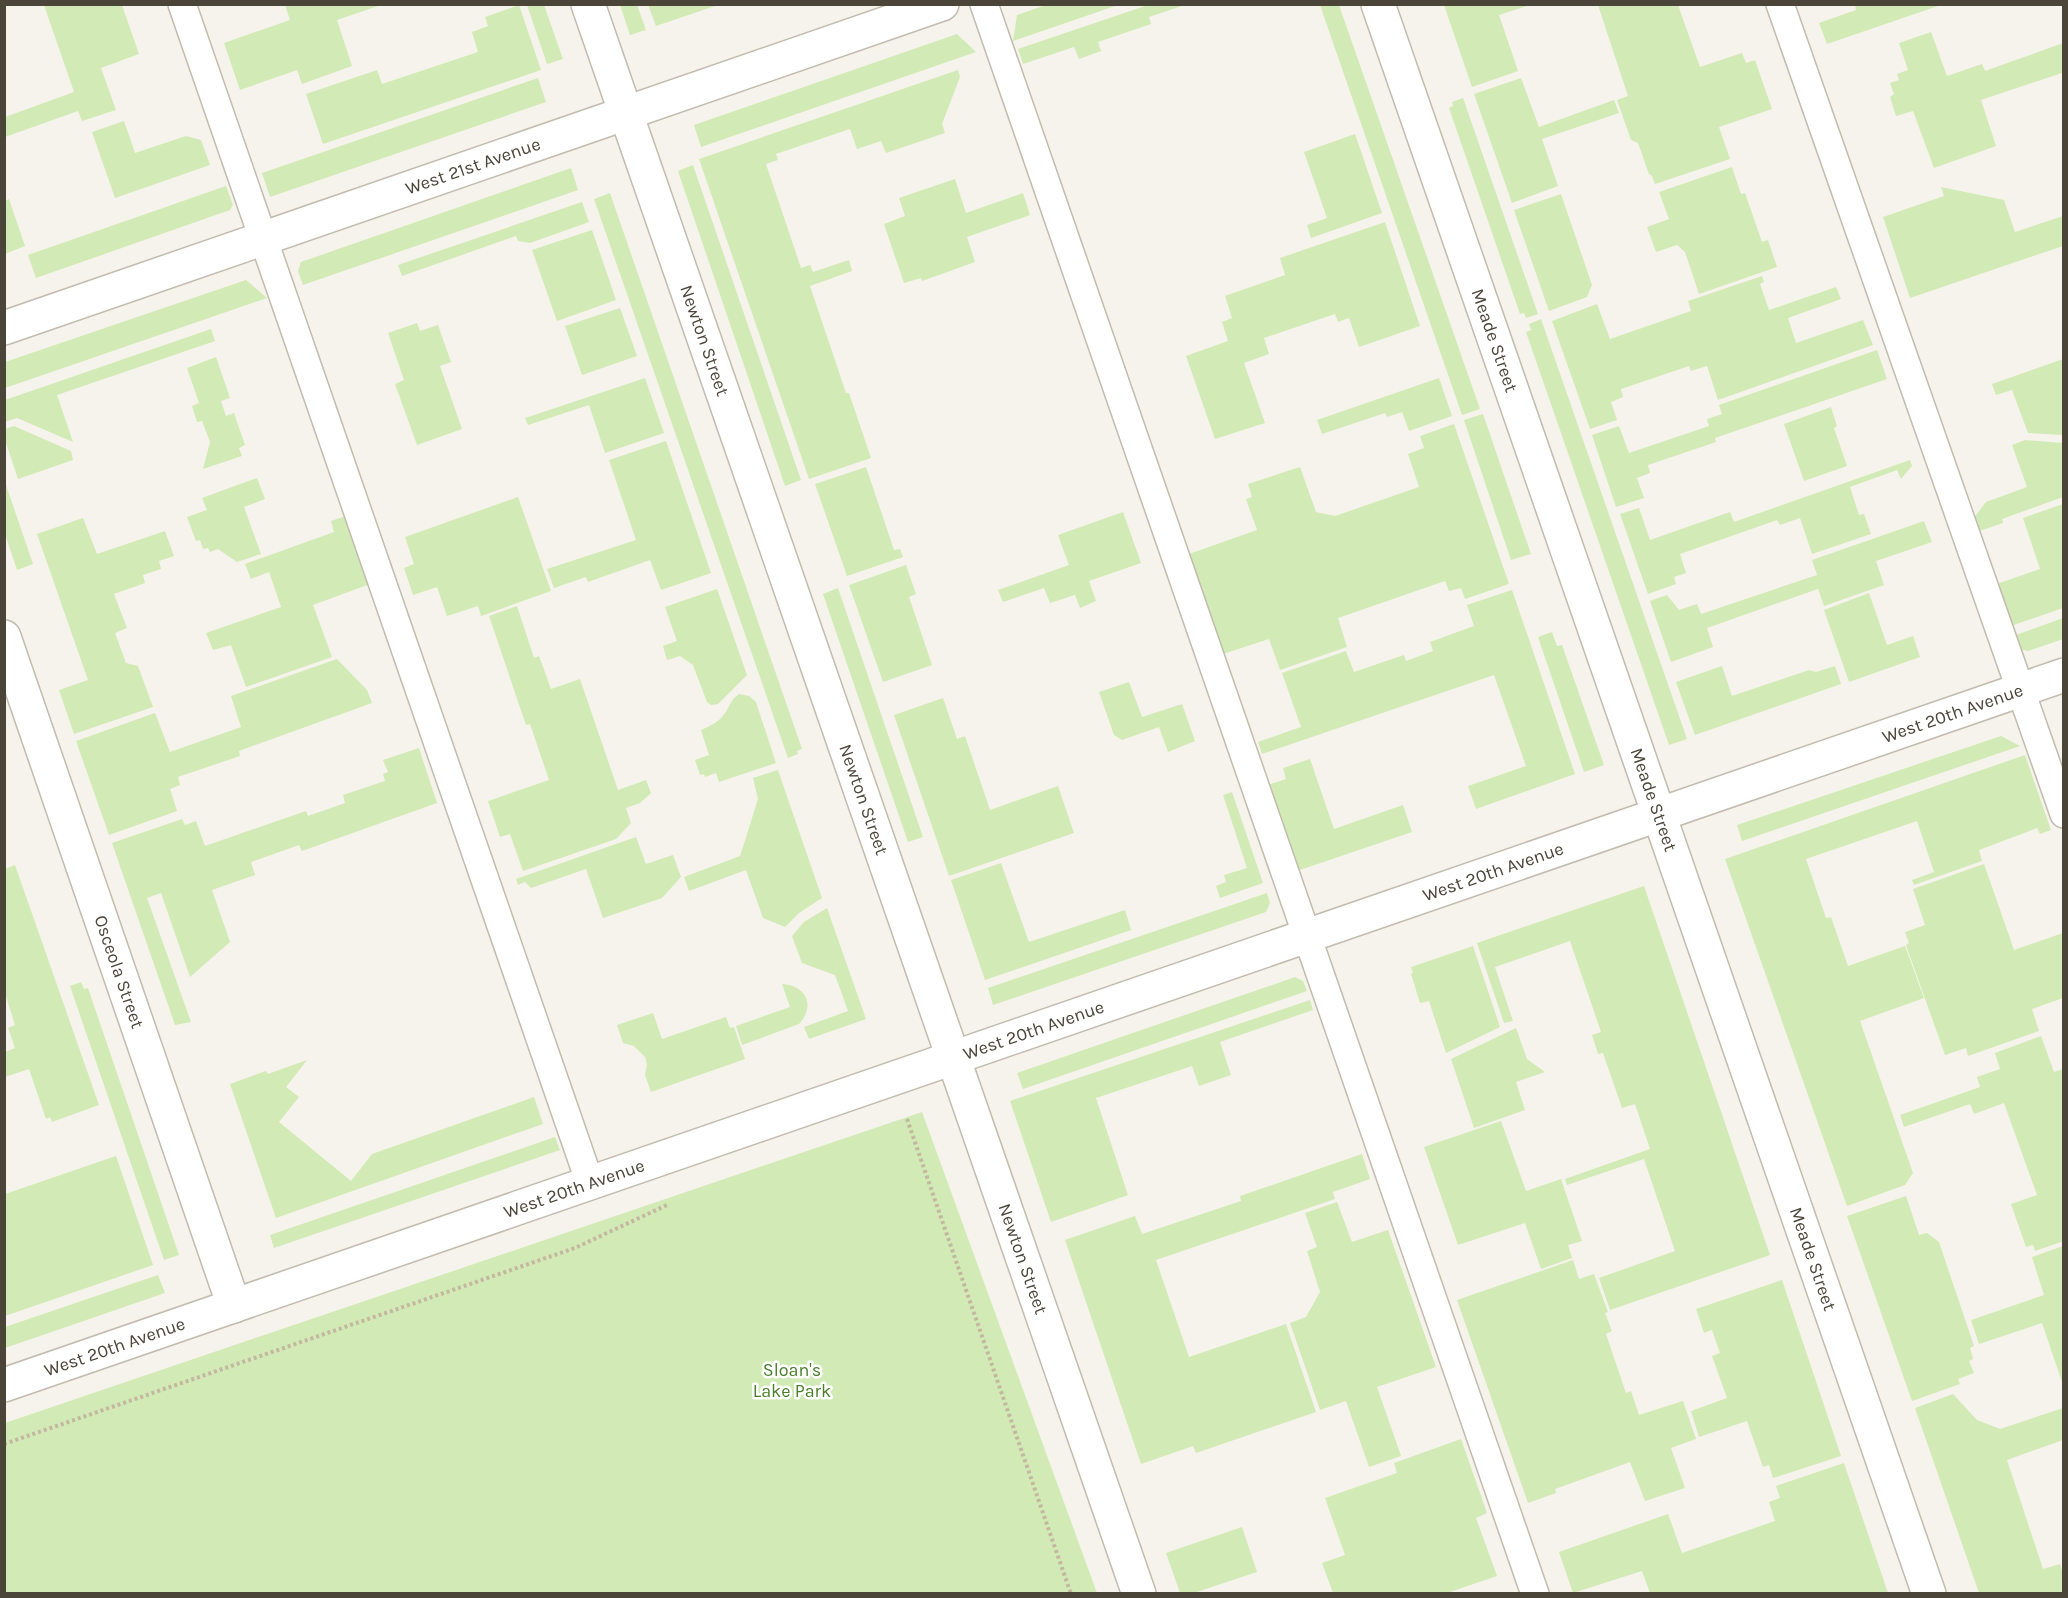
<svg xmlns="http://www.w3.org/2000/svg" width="2068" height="1598" font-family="Karla,sans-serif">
<rect width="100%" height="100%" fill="#f6f3ec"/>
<path fill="#d2eab5" d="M 44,5 L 122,5 L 139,54 L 101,68 L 116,110 L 82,121 L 78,111 L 5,137 L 5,117 L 74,92 Z
M 285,5 L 381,5 L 337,20 L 352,66 L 302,84 L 297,70 L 240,90 L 224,43 L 290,20 Z
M 519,5 L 541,70 L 323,144 L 306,94 L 377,70 L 382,84 L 478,52 L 472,32 L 488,26 L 485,17 Z
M 527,5 L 544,5 L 563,59 L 547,64 Z
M 620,5 L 637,5 L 646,30 L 630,35 Z
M 648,5 L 648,4 L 718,5 L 656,26 Z
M 1046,5 L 1046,4 L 1118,5 L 1013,41 L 1017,15 Z
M 1148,5 L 1185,5 L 1149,17 L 1151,24 L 1098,42 L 1101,51 L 1079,59 L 1074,47 L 1023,64 L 1018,49 Z
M 1320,5 L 1339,5 L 1480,409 L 1462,415 Z
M 1444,5 L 1530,5 L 1499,15 L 1518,71 L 1472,87 Z
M 1598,5 L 1678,5 L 1700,67 L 1742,53 L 1746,63 L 1755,60 L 1772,109 L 1719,127 L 1730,159 L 1655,184 L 1652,176 L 1649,174 L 1638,143 L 1631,140 L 1617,100 L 1628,96 Z
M 1855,5 L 1855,4 L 1941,5 L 1827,44 L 1819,23 L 1856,10 Z
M 1931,32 L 1947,76 L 1982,64 L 1985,71 L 2063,43 L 2063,77 L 2062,73 L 1981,100 L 1996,146 L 1934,168 L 1913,111 L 1896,116 L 1890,97 L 1894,94 L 1890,83 L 1899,80 L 1897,74 L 1908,70 L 1899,43 Z
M 957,34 L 976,52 L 701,147 L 694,125 Z
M 958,70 L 960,77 L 942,124 L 945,133 L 886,153 L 881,141 L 857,149 L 850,129 L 776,154 L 778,160 L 766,164 L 801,268 L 810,265 L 813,272 L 849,260 L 852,271 L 810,286 L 846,393 L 849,393 L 871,458 L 809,479 L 699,159 Z
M 538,78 L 546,102 L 270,197 L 262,173 Z
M 1521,78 L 1539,127 L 1614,100 L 1619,113 L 1542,139 L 1558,186 L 1512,203 L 1474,94 Z
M 1463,98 L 1538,314 L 1526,318 L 1524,313 L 1520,314 L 1449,108 L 1453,106 L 1452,102 Z
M 124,121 L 135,153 L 186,136 L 201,140 L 210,165 L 115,198 L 92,132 Z
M 1355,134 L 1382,213 L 1311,238 L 1307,225 L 1327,218 L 1304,152 Z
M 693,165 L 801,480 L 785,486 L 678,171 Z
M 1732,167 L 1741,194 L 1745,193 L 1762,242 L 1768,240 L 1777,267 L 1699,294 L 1685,252 L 1677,245 L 1656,252 L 1647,227 L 1669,219 L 1659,192 Z
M 571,168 L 578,190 L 303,285 L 298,271 L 301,262 Z
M 955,179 L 966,213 L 1023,193 L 1030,215 L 967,237 L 975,262 L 922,281 L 921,278 L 904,283 L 884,224 L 905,216 L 899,198 Z
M 226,186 L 233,205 L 230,210 L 36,278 L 28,255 Z
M 1941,187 L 2004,200 L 2015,232 L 2063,216 L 2063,246 L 1910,298 L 1883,217 L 1944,196 Z
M 610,193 L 802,749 L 797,751 L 798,754 L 788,758 L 594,199 Z
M 1561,194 L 1592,285 L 1587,297 L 1549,311 L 1514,210 Z
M 9,199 L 25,246 L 5,254 L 5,201 Z
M 582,202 L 589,222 L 530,243 L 518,241 L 516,236 L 402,276 L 398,265 Z
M 1385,222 L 1420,326 L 1359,347 L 1349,318 L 1338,322 L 1335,314 L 1264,338 L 1269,354 L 1244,363 L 1265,423 L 1215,439 L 1186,356 L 1228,341 L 1222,322 L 1232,318 L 1225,296 L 1285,275 L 1280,258 Z
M 592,230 L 616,300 L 557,321 L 532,250 Z
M 1762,276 L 1764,282 L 1760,284 L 1769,310 L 1836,287 L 1841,299 L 1788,318 L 1796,343 L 1863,320 L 1873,345 L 1718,400 L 1707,366 L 1691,371 L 1689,366 L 1621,389 L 1623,397 L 1611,402 L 1617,420 L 1590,429 L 1552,321 L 1597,304 L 1610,339 L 1691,311 L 1688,301 Z
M 246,280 L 267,298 L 5,388 L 5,362 Z
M 620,308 L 637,356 L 582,375 L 565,326 Z
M 1541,319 L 1687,739 L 1669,745 L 1526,332 L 1531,330 L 1529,324 Z
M 417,323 L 420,331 L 438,325 L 451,362 L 440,366 L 462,429 L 417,445 L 395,384 L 404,380 L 388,333 Z
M 211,329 L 215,341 L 57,395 L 73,442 L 17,418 L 5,422 L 5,400 Z
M 1877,350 L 1887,379 L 1715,438 L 1716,442 L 1648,465 L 1650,473 L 1637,478 L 1644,498 L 1616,507 L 1592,435 L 1619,426 L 1629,453 L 1709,426 L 1707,419 L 1722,414 L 1719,405 Z
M 216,357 L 230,398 L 221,401 L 226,416 L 234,413 L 245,445 L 239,448 L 242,456 L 203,469 L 210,442 L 202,421 L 197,422 L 192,406 L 199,403 L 187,368 Z
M 2063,359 L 2063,435 L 2028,433 L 2012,390 L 1996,395 L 1992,384 Z
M 645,378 L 664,433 L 605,453 L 589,405 L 528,425 L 525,418 Z
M 1439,378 L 1452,416 L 1409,431 L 1402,412 L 1387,417 L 1385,413 L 1322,434 L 1317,420 Z
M 1831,407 L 1837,426 L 1834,428 L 1847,466 L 1804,481 L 1784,424 Z
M 1483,414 L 1531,554 L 1511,560 L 1464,420 Z
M 1454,424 L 1509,584 L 1465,599 L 1461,588 L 1449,591 L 1445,581 L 1338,618 L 1347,647 L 1280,670 L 1269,639 L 1223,654 L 1189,554 L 1257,530 L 1246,499 L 1252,497 L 1248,484 L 1300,467 L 1316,512 L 1335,516 L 1419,487 L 1408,454 L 1424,448 L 1420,436 Z
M 14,426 L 71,451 L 73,460 L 18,479 L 5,440 L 5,429 Z
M 2025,440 L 2063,443 L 2063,497 L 2002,519 L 2003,523 L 1977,532 L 1973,519 L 1986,502 L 2027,487 L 2012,445 Z
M 666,441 L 711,573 L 661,590 L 650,560 L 588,582 L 586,577 L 554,588 L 547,569 L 636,540 L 609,460 Z
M 1910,460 L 1912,466 L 1901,479 L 1897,470 L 1850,487 L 1859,515 L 1864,514 L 1871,534 L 1812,554 L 1800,518 L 1780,525 L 1777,520 L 1680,554 L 1686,573 L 1674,577 L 1676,584 L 1648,594 L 1620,514 L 1639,508 L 1650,540 L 1730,512 L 1734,522 Z
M 866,467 L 894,550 L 900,549 L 903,557 L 847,576 L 815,484 Z
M 257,478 L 265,499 L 244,507 L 261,554 L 237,562 L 218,549 L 210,552 L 208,548 L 203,549 L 200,540 L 196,541 L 187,517 L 207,510 L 202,498 Z
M 4,479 L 33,564 L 17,570 L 5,534 Z
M 518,497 L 551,591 L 481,616 L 478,606 L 447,616 L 437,587 L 413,595 L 404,568 L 414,564 L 405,537 Z
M 2063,504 L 2063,608 L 2008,627 L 1994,585 L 2040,569 L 2023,518 Z
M 1123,512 L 1141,563 L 1089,581 L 1096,601 L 1080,608 L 1075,595 L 1050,603 L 1044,588 L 1003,602 L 998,590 L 1069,565 L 1058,535 Z
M 346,516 L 370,584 L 313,605 L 332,657 L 246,687 L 231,645 L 213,650 L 206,633 L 281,607 L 269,572 L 251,579 L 245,564 L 334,532 L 331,521 Z
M 83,518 L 97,554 L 165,531 L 174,556 L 159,561 L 161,569 L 143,575 L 145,583 L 114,594 L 127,628 L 115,633 L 126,663 L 138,666 L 153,707 L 74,734 L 59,690 L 88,680 L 37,534 Z
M 1924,521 L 1932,542 L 1876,561 L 1884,585 L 1824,606 L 1818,589 L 1707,628 L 1713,647 L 1671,662 L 1650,601 L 1667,595 L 1679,610 L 1697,604 L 1701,614 L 1817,575 L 1812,560 Z
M 906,565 L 916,594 L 909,597 L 932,665 L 883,682 L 849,585 Z
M 838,588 L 923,837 L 908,842 L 823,594 Z
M 717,589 L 747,675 L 718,704 L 711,705 L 707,702 L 693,665 L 680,656 L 667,660 L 663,646 L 677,641 L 665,607 Z
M 1512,590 L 1575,774 L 1476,809 L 1468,786 L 1526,766 L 1494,675 L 1262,754 L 1258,742 L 1301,727 L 1282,673 L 1346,651 L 1354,672 L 1404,655 L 1406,661 L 1433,651 L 1430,642 L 1474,626 L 1467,605 Z
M 1869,593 L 1887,645 L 1913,636 L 1920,657 L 1849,682 L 1824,610 Z
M 517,606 L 534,658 L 539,656 L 551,689 L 580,679 L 618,790 L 646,780 L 651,793 L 640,803 L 626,808 L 631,823 L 616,839 L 523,871 L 510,834 L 500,837 L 488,801 L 549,780 L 530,724 L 526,725 L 489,616 Z
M 2063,618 L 2063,639 L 2028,651 L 2018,649 L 2013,636 Z
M 1552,632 L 1557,646 L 1562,645 L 1604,765 L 1584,772 L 1538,637 Z
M 337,659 L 367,690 L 372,703 L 239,751 L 240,756 L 178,777 L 180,785 L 170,789 L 177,811 L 109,835 L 76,741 L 155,713 L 170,752 L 241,727 L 231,696 Z
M 1722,666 L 1732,696 L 1809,670 L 1816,672 L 1835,666 L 1841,684 L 1695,735 L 1676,682 Z
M 1129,682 L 1142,717 L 1182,704 L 1195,741 L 1168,752 L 1159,727 L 1122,740 L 1114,735 L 1099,692 Z
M 739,694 L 749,696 L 756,702 L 776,763 L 719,782 L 716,773 L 705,777 L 704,774 L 700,775 L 695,760 L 709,755 L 701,730 C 710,726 719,722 725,713 C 730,706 731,699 739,694 Z
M 943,698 L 957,739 L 965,736 L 990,810 L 1058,786 L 1074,833 L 949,876 L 894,715 Z
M 2001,736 L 2020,746 L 1742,841 L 1737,825 Z
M 419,748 L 437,803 L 302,851 L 299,845 L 251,862 L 255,875 L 212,890 L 230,942 L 190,977 L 161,893 L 147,898 L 191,1022 L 175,1025 L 112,843 L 182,819 L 185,825 L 196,821 L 205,846 L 306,811 L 308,816 L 345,803 L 343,795 L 385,781 L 383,774 L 388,772 L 383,760 Z
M 2025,755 L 2051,830 L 2040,834 L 2037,828 L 1979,850 L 1982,861 L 1914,885 L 1912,880 L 1934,872 L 1917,821 L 1806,859 L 1826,918 L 1831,917 L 1848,966 L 1905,946 L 1924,998 L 1860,1021 L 1913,1173 L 1905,1185 L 1847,1206 L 1725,859 Z
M 1310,759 L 1334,829 L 1403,805 L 1412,832 L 1297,871 L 1268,785 L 1286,779 L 1283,768 Z
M 778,770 L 822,898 L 799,913 L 785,927 L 763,918 L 746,870 L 689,891 L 684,877 L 740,856 L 758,799 L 753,778 Z
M 1232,792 L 1263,883 L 1220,898 L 1216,886 L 1226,882 L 1224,875 L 1247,868 L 1223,795 Z
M 636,837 L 646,864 L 673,855 L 681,877 L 662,898 L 603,918 L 586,869 L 531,888 L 525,882 L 518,885 L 516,879 Z
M 1001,863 L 1029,942 L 1125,910 L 1131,930 L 985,980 L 951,880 Z
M 1984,864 L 2014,950 L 2063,933 L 2063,998 L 2032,1009 L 2039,1031 L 1968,1056 L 1966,1048 L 1945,1055 L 1906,945 L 1909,943 L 1905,932 L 1925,925 L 1913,889 Z
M 15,865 L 99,1105 L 52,1122 L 50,1117 L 46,1119 L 29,1069 L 5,1077 L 5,1052 L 15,1048 L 8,1028 L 15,1025 L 5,993 L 5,869 Z
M 1644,886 L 1770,1255 L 1610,1310 L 1599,1278 L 1675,1251 L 1644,1159 L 1567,1185 L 1565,1179 L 1650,1149 L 1635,1104 L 1622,1108 L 1603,1053 L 1598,1054 L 1592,1035 L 1601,1032 L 1570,941 L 1495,967 L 1513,1021 L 1504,1023 L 1477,943 Z
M 1267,893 L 1270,903 L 1266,912 L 993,1005 L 988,988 Z
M 827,908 L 866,1019 L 809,1039 L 804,1027 L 848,1011 L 835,975 L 802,963 L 792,936 L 804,922 Z
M 1473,946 L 1500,1027 L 1446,1053 L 1429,1001 L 1420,1003 L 1411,974 L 1413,973 L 1411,967 Z
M 1295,977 L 1303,981 L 1307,991 L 1023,1089 L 1017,1073 Z
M 81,982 L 84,989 L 88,988 L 179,1255 L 164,1260 L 70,986 Z
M 782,984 C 806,985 816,1006 799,1024 L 742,1045 L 736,1026 L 790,1007 Z
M 1310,1000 L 1313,1010 L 1220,1042 L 1231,1075 L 1199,1086 L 1192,1066 L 1096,1098 L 1128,1195 L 1051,1222 L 1010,1101 Z
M 653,1013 L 662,1039 L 726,1017 L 730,1028 L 734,1027 L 745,1059 L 651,1092 L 645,1075 L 647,1064 L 645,1057 L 634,1046 L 623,1043 L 617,1025 Z
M 1516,1028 L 1527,1059 L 1545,1072 L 1516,1082 L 1525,1110 L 1474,1128 L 1451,1059 Z
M 2041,1036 L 2054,1072 L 2063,1069 L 2064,1241 L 2035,1251 L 2033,1245 L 2026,1247 L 2011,1204 L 2037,1195 L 2004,1103 L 1974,1114 L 1970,1104 L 1904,1127 L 1900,1115 L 1980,1087 L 1977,1077 L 2000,1069 L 1995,1053 Z
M 307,1060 L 286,1087 L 299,1097 L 279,1122 L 351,1181 L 372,1154 L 534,1097 L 543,1124 L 276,1218 L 230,1084 L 266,1071 L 268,1074 Z
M 922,1112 L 1097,1593 L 5,1593 L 5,1423 Z
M 1501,1121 L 1526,1191 L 1561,1179 L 1582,1241 L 1568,1245 L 1572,1258 L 1541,1269 L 1525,1223 L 1458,1245 L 1424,1147 Z
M 555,1137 L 560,1150 L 274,1248 L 270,1235 Z
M 1362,1154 L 1370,1179 L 1333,1192 L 1335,1199 L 1156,1260 L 1189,1357 L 1286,1324 L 1316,1412 L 1196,1453 L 1193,1446 L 1141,1464 L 1065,1240 L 1135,1216 L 1142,1234 L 1241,1201 L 1240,1196 Z
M 116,1156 L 153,1265 L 5,1316 L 5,1194 Z
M 1906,1196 L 1919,1235 L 1927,1233 L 1939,1242 L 1974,1346 L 1970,1348 L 1973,1359 L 1969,1361 L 1974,1373 L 1958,1379 L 1960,1384 L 1912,1401 L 1847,1216 Z
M 1337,1202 L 1352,1242 L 1388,1230 L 1436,1367 L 1377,1387 L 1401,1456 L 1369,1467 L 1346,1401 L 1320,1410 L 1290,1323 L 1306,1317 L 1320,1292 L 1307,1251 L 1317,1247 L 1305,1213 Z
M 2063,1246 L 2064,1246 L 2063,1385 L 2042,1323 L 1979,1344 L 1971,1320 L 2044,1295 L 2032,1257 Z
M 1573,1260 L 1579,1279 L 1594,1274 L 1608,1312 L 1605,1313 L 1612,1331 L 1606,1334 L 1626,1393 L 1631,1391 L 1639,1415 L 1683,1401 L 1696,1439 L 1671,1448 L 1685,1488 L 1645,1501 L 1630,1462 L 1555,1489 L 1556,1493 L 1528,1503 L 1457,1300 Z
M 158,1275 L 165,1293 L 5,1348 L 5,1327 Z
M 1782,1280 L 1841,1456 L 1773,1478 L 1769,1465 L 1763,1467 L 1747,1421 L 1699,1437 L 1691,1411 L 1727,1398 L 1712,1356 L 1720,1353 L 1712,1330 L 1704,1333 L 1696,1309 Z
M 1953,1394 L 1977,1420 L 2000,1429 L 2063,1408 L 2063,1440 L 2007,1460 L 2043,1569 L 2060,1564 L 2063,1574 L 2063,1593 L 1979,1593 L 1915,1408 Z
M 1461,1439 L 1487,1513 L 1476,1518 L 1497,1576 L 1447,1593 L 1333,1593 L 1322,1563 L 1345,1555 L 1325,1498 L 1397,1473 L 1394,1463 Z
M 1844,1463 L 1888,1593 L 1650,1593 L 1642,1571 L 1573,1593 L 1559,1552 L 1668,1514 L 1682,1553 L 1775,1521 L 1769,1502 L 1780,1498 L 1776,1486 Z
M 1242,1527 L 1257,1572 L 1194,1593 L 1180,1593 L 1166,1553 Z"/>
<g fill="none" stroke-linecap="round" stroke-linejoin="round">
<defs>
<path id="lane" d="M 182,4 L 590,1183
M 984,4 L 1535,1594
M 1780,4 L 2064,814"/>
<g id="street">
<path id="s1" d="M 588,4 L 1139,1594"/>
<path id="s2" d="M 1378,4 L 1929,1594"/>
<path id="s3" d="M 4,328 L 942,4"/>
<path id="s4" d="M 4,637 L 234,1306"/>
<path id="s5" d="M 4,1385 L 2064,675"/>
</g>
</defs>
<use href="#lane" stroke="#c2bbae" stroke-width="30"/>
<use href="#street" stroke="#c2bbae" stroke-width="36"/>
<path stroke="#c4b79f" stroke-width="4" stroke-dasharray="3 3" stroke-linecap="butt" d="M 907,1119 L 1071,1594
M 4,1444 L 575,1248 L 669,1204"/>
<use href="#lane" stroke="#fff" stroke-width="27"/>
<use href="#street" stroke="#fff" stroke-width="33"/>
</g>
<g text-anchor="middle" stroke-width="5" stroke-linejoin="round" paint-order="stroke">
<g font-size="18" fill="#4b4439" stroke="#fff">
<text dy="6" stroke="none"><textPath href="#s3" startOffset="496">West 21st Avenue</textPath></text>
<text dy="6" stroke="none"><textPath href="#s1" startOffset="356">Newton Street</textPath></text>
<text dy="6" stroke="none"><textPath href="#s2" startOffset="356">Meade Street</textPath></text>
<text dy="6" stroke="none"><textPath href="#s5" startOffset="2061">West 20th Avenue</textPath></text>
<text dy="6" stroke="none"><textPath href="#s1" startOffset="842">Newton Street</textPath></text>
<text dy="6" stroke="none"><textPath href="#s2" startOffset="842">Meade Street</textPath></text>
<text dy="6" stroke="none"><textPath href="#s5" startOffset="1575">West 20th Avenue</textPath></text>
<text dy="6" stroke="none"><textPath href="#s4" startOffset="354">Osceola Street</textPath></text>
<text dy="6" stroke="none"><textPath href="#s5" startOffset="1089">West 20th Avenue</textPath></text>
<text dy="6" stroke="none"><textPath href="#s5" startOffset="603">West 20th Avenue</textPath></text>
<text dy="6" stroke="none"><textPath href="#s1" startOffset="1328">Newton Street</textPath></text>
<text dy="6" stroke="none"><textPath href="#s2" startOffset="1328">Meade Street</textPath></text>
<text dy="6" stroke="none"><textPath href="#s5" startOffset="117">West 20th Avenue</textPath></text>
</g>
<g font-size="18" fill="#4a7f2a" stroke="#fff">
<text x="792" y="1376">Sloan's<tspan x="792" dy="21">Lake Park</tspan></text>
</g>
</g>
<rect width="2068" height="1598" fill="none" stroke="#4b4439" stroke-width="12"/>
</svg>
